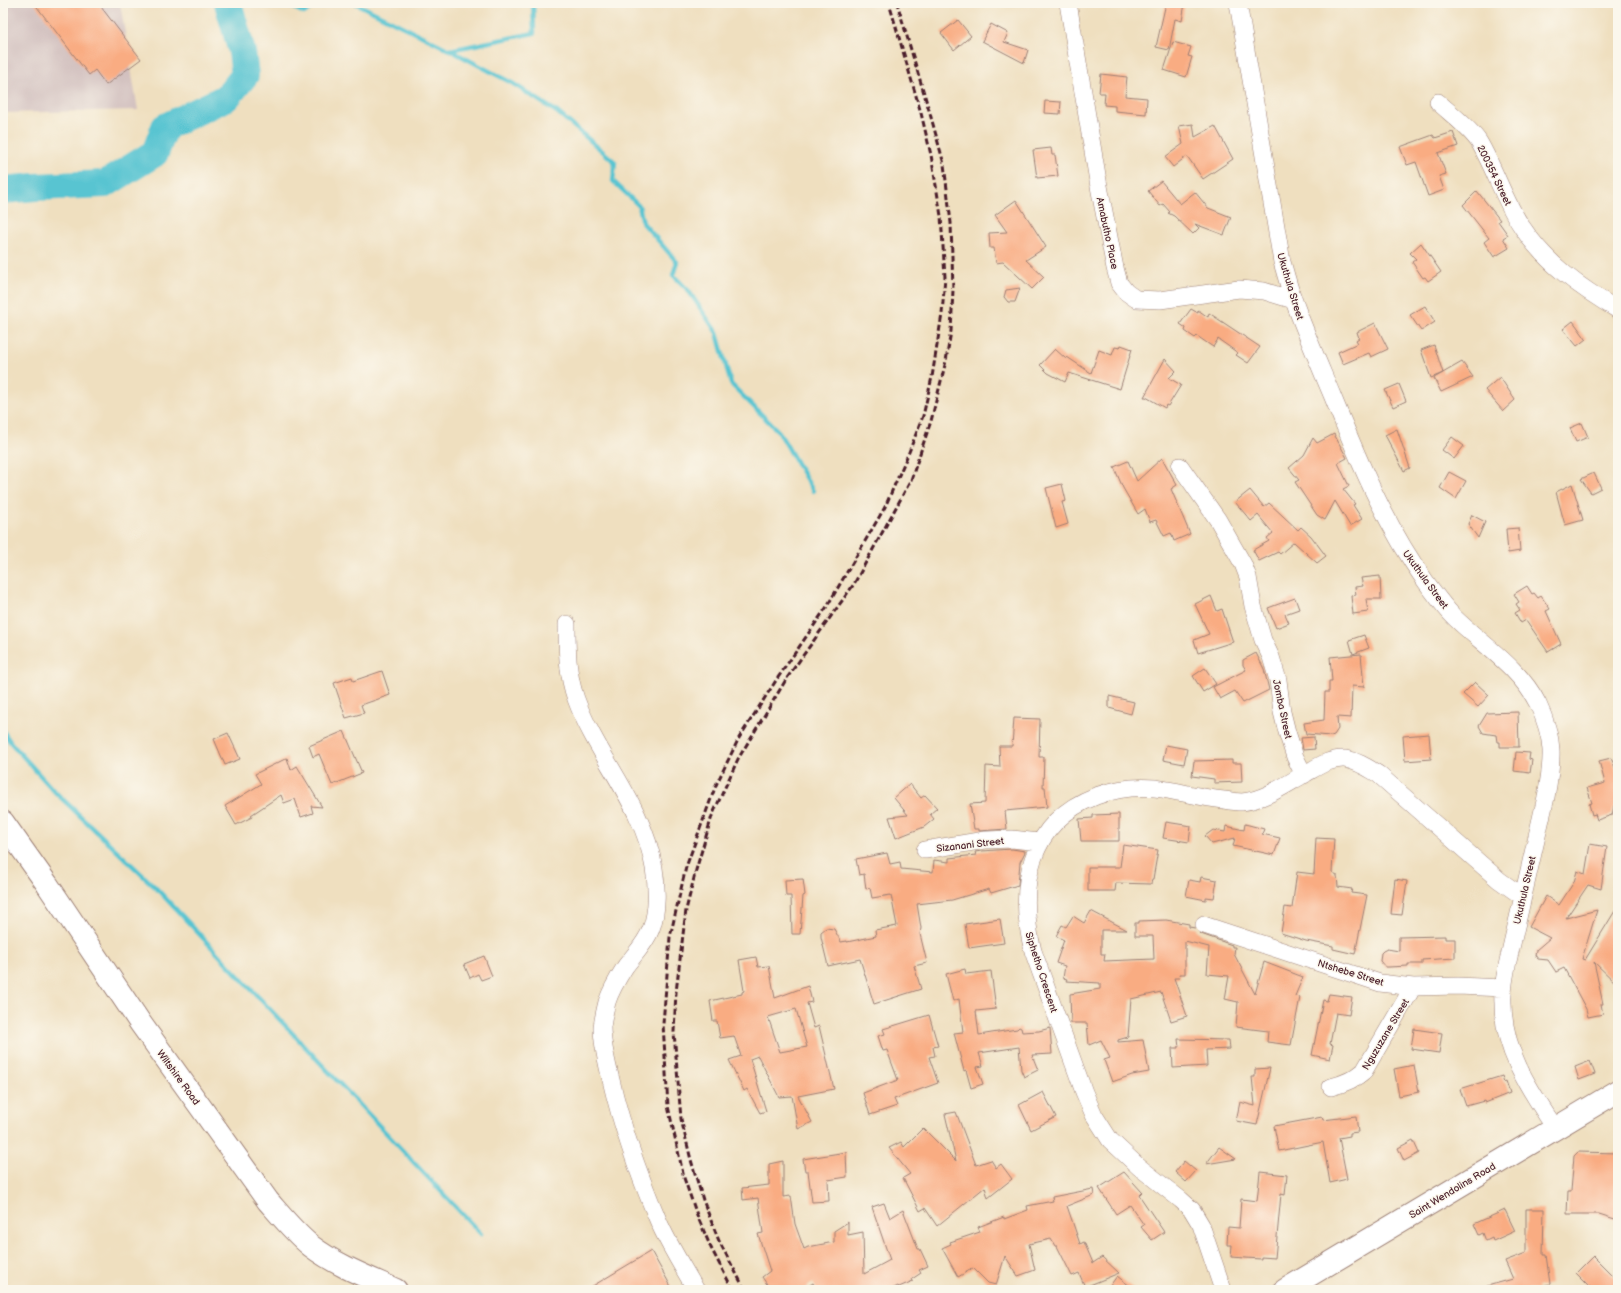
<svg xmlns="http://www.w3.org/2000/svg" width="1621" height="1293" font-family="'Balsamiq Sans',sans-serif">
<rect width="100%" height="100%" fill="#fbf7ec"/>
<filter id="ink" filterUnits="userSpaceOnUse"><feTurbulence type="fractalNoise" baseFrequency=".025" numOctaves="2"/><feDisplacementMap in="SourceGraphic" scale="8" xChannelSelector="R" yChannelSelector="G"/><feConvolveMatrix kernelMatrix="1 2 1 2 8 2 1 2 1" color-interpolation-filters="sRGB"/></filter>
<filter id="wash" filterUnits="userSpaceOnUse"><feTurbulence type="fractalNoise" baseFrequency=".012" numOctaves="4" result="noise"/><feDisplacementMap in="SourceGraphic" scale="16" xChannelSelector="R" yChannelSelector="G"/><feGaussianBlur stdDeviation="0.9" result="paint"/><feColorMatrix in="noise" values="0 0 0 0 0 0 0 0 0 0 0 0 0 0 0 0 0 1.4 0 .05"/><feComposite in="paint" operator="in"/></filter>
<g filter="url(#wash)">
<rect width="100%" height="100%" fill="#efdfbf"/>
<path fill="#d1bfbe" d="M 3,3 L 120,3 L 138,110 L 3,113 Z"/>
<g fill="none" stroke-linecap="round" stroke-linejoin="round">
<path stroke="#58c4d1" stroke-width="4.5" d="M 285,3 L 304,13 L 318,3
M 355,3 L 450,50 L 512,83 L 557,112 L 615,162 L 613,181 L 639,206 L 643,223 L 677,262 L 673,275 L 688,290 L 717,333 L 731,384 L 779,432 L 813,491
M 450,50 L 534,33 L 533,3
M 3,731 L 11,743 L 54,791 L 156,888 L 481,1234"/>
<path stroke="#58c4d1" stroke-width="28" d="M 3,190 L 35,187 L 105,184 L 155,153 L 165,127 L 227,97 L 245,75 L 242,52 L 228,3"/>
</g>
<g id="blocks">
<path fill="#f9ac82" fill-rule="evenodd" d="M 34,3 L 98,3 L 141,59 L 106,85 L 95,70 L 89,75 Z
M 1166,3 L 1185,3 L 1182,21 L 1175,19 L 1169,50 L 1156,47 Z
M 958,20 L 971,36 L 954,50 L 941,33 Z
M 991,24 L 1008,33 L 1004,42 L 1028,50 L 1024,63 L 982,41 Z
M 1173,42 L 1191,47 L 1188,56 L 1192,57 L 1186,77 L 1164,70 Z
M 1101,74 L 1127,77 L 1125,96 L 1147,98 L 1146,114 L 1115,111 L 1115,106 L 1104,105 L 1105,93 L 1099,93 Z
M 1045,101 L 1061,102 L 1060,114 L 1044,113 Z
M 1193,124 L 1195,137 L 1215,126 L 1233,159 L 1203,179 L 1187,156 L 1173,167 L 1165,157 L 1183,144 L 1179,126 Z
M 1453,132 L 1458,146 L 1438,153 L 1446,174 L 1439,176 L 1444,190 L 1428,196 L 1416,162 L 1407,165 L 1400,147 L 1433,135 L 1435,138 Z
M 1051,148 L 1052,155 L 1055,155 L 1058,176 L 1037,178 L 1033,150 Z
M 1161,181 L 1180,204 L 1195,192 L 1208,208 L 1231,217 L 1224,235 L 1195,224 L 1199,228 L 1193,234 L 1174,216 L 1168,213 L 1170,212 L 1163,204 L 1160,206 L 1148,191 Z
M 1477,191 L 1500,220 L 1498,221 L 1508,235 L 1503,238 L 1509,248 L 1494,257 L 1484,242 L 1489,238 L 1463,205 Z
M 1016,200 L 1046,247 L 1026,260 L 1044,277 L 1032,289 L 1003,262 L 996,263 L 994,248 L 990,248 L 989,233 L 1007,232 L 995,215 Z
M 1421,243 L 1441,272 L 1428,281 L 1425,277 L 1423,278 L 1412,262 L 1416,259 L 1410,253 Z
M 1020,288 L 1015,302 L 1008,302 L 1004,297 L 1006,290 Z
M 1425,306 L 1435,322 L 1421,331 L 1410,315 Z
M 1191,309 L 1198,313 L 1198,310 L 1208,317 L 1209,313 L 1260,347 L 1248,363 L 1236,355 L 1238,353 L 1218,339 L 1213,347 L 1197,336 L 1195,338 L 1185,331 L 1186,328 L 1180,324 Z
M 1573,321 L 1586,339 L 1577,346 L 1563,329 Z
M 1375,323 L 1388,349 L 1371,357 L 1369,353 L 1343,364 L 1338,352 L 1358,343 L 1356,340 L 1359,338 L 1357,332 Z
M 1121,345 L 1132,349 L 1120,389 L 1069,373 L 1065,382 L 1048,373 L 1040,365 L 1055,349 L 1066,359 L 1067,357 L 1091,373 L 1099,350 L 1112,355 L 1115,347 L 1120,348 Z
M 1434,345 L 1443,373 L 1431,378 L 1421,350 Z
M 1165,359 L 1176,371 L 1169,378 L 1181,385 L 1168,406 L 1166,405 L 1165,408 L 1146,397 L 1144,397 Z
M 1462,362 L 1473,377 L 1441,392 L 1434,378 Z
M 1500,377 L 1515,400 L 1503,411 L 1485,390 Z
M 1399,384 L 1406,401 L 1393,407 L 1385,390 Z
M 1582,423 L 1588,437 L 1576,442 L 1570,428 Z
M 1397,429 L 1410,468 L 1404,471 L 1385,435 Z
M 1334,434 L 1347,458 L 1338,463 L 1349,486 L 1343,489 L 1355,504 L 1353,505 L 1362,519 L 1350,526 L 1335,501 L 1325,520 L 1317,515 L 1295,482 L 1299,480 L 1289,468 L 1304,455 L 1313,438 L 1317,443 Z
M 1452,437 L 1464,446 L 1454,459 L 1442,450 Z
M 1162,458 L 1177,485 L 1171,489 L 1190,534 L 1174,541 L 1171,533 L 1164,536 L 1156,520 L 1150,522 L 1145,509 L 1138,514 L 1123,488 L 1114,467 L 1128,461 L 1137,481 Z
M 1449,472 L 1466,481 L 1456,499 L 1440,488 Z
M 1594,473 L 1601,488 L 1591,493 L 1581,479 Z
M 1062,484 L 1066,501 L 1062,502 L 1068,524 L 1056,528 L 1046,488 Z
M 1572,484 L 1583,520 L 1565,525 L 1556,492 Z
M 1250,490 L 1264,507 L 1269,503 L 1298,530 L 1301,527 L 1311,536 L 1326,556 L 1317,563 L 1294,542 L 1280,554 L 1278,552 L 1259,561 L 1253,550 L 1269,541 L 1267,538 L 1273,533 L 1258,515 L 1251,521 L 1235,502 Z
M 1472,515 L 1485,522 L 1478,538 L 1468,524 Z
M 1518,528 L 1520,551 L 1508,553 L 1506,529 Z
M 1380,576 L 1381,599 L 1366,599 L 1368,612 L 1353,614 L 1351,596 L 1356,595 L 1355,587 L 1363,586 L 1361,578 Z
M 1527,586 L 1532,594 L 1534,593 L 1538,598 L 1541,596 L 1550,609 L 1546,611 L 1561,644 L 1548,652 L 1526,620 L 1521,623 L 1515,613 L 1520,610 L 1516,604 L 1519,602 L 1514,594 Z
M 1211,596 L 1217,611 L 1222,609 L 1233,642 L 1198,653 L 1194,640 L 1209,634 L 1195,604 Z
M 1295,598 L 1299,609 L 1285,614 L 1289,623 L 1276,628 L 1268,608 Z
M 1364,635 L 1369,648 L 1353,654 L 1349,640 Z
M 1256,653 L 1264,669 L 1269,690 L 1243,703 L 1235,691 L 1220,699 L 1213,687 L 1246,670 L 1243,665 L 1243,660 Z
M 1361,654 L 1364,687 L 1352,686 L 1351,718 L 1337,717 L 1338,729 L 1334,735 L 1331,736 L 1306,734 L 1304,723 L 1324,720 L 1325,692 L 1329,692 L 1329,681 L 1332,681 L 1330,657 Z
M 1205,668 L 1216,684 L 1203,692 L 1193,676 Z
M 382,671 L 390,695 L 361,705 L 364,713 L 346,718 L 334,683 L 352,677 L 353,681 Z
M 1475,682 L 1489,695 L 1478,707 L 1463,694 Z
M 1109,696 L 1134,702 L 1131,714 L 1109,708 Z
M 1518,712 L 1519,747 L 1500,747 L 1500,742 L 1497,742 L 1496,735 L 1483,733 L 1479,726 L 1487,713 Z
M 1014,718 L 1040,719 L 1039,757 L 1044,757 L 1043,787 L 1045,787 L 1047,807 L 1005,811 L 1007,829 L 979,831 L 979,829 L 974,829 L 970,804 L 985,803 L 986,766 L 1000,767 L 999,746 L 1012,746 Z
M 344,731 L 362,773 L 332,785 L 319,754 L 313,757 L 309,746 Z
M 228,733 L 240,759 L 225,765 L 214,739 Z
M 1429,734 L 1431,759 L 1405,761 L 1403,736 Z
M 1314,737 L 1315,749 L 1303,750 L 1301,738 Z
M 1166,745 L 1187,749 L 1184,764 L 1163,760 Z
M 1516,752 L 1530,753 L 1529,759 L 1532,760 L 1530,773 L 1514,771 Z
M 287,758 L 291,770 L 297,766 L 322,807 L 311,806 L 313,813 L 301,817 L 295,799 L 284,803 L 281,795 L 251,815 L 252,817 L 236,825 L 225,806 L 261,784 L 255,774 Z
M 1611,758 L 1618,774 L 1618,810 L 1615,811 L 1614,806 L 1612,815 L 1597,820 L 1595,814 L 1592,815 L 1589,804 L 1592,803 L 1587,788 L 1605,783 L 1599,761 Z
M 1232,760 L 1232,763 L 1241,763 L 1242,782 L 1214,783 L 1214,779 L 1192,776 L 1194,761 Z
M 910,784 L 921,798 L 925,795 L 937,808 L 930,814 L 934,819 L 924,827 L 896,838 L 889,817 L 908,815 L 894,798 Z
M 1119,814 L 1119,841 L 1081,841 L 1079,819 L 1093,818 L 1093,815 Z
M 1166,822 L 1191,826 L 1189,842 L 1163,838 Z
M 1245,824 L 1264,829 L 1262,834 L 1280,838 L 1274,855 L 1233,846 L 1235,838 L 1212,844 L 1205,836 L 1213,830 L 1225,832 L 1226,826 L 1244,830 Z
M 1316,838 L 1334,839 L 1332,872 L 1337,875 L 1338,887 L 1352,889 L 1351,893 L 1367,895 L 1355,954 L 1333,949 L 1333,946 L 1306,941 L 1281,933 L 1285,907 L 1292,908 L 1297,872 L 1314,874 Z
M 1590,844 L 1607,847 L 1601,889 L 1588,885 L 1566,918 L 1597,910 L 1582,959 L 1585,960 L 1618,906 L 1618,985 L 1594,962 L 1603,1004 L 1601,1004 L 1603,1014 L 1588,1017 L 1586,1009 L 1564,968 L 1556,972 L 1548,960 L 1538,959 L 1535,955 L 1536,950 L 1550,938 L 1529,927 L 1546,896 L 1559,905 L 1574,882 L 1577,871 L 1585,874 Z
M 1123,845 L 1158,850 L 1153,879 L 1152,879 L 1151,884 L 1116,883 L 1115,891 L 1088,891 L 1088,867 L 1120,867 Z
M 1012,849 L 1025,851 L 1025,852 L 1020,862 L 1018,885 L 991,893 L 989,889 L 952,900 L 917,904 L 921,928 L 920,934 L 927,963 L 914,966 L 921,989 L 874,1004 L 860,959 L 828,966 L 821,937 L 821,932 L 826,928 L 834,929 L 841,942 L 847,941 L 847,942 L 876,936 L 875,930 L 897,926 L 891,895 L 872,898 L 870,888 L 866,889 L 864,874 L 859,875 L 856,859 L 887,853 L 890,864 L 900,862 L 901,869 L 933,872 L 934,860 L 949,862 L 949,858 L 976,855 L 975,852 L 982,851 Z
M 1201,877 L 1217,880 L 1214,898 L 1206,897 L 1206,900 L 1186,896 L 1189,880 L 1200,882 Z
M 803,879 L 805,895 L 803,896 L 800,934 L 792,934 L 791,896 L 786,896 L 785,880 Z
M 1395,879 L 1407,881 L 1402,915 L 1391,914 Z
M 1091,911 L 1127,930 L 1101,930 L 1101,954 L 1105,954 L 1104,961 L 1154,959 L 1153,936 L 1135,936 L 1135,923 L 1139,923 L 1139,921 L 1166,920 L 1189,924 L 1189,927 L 1195,928 L 1201,934 L 1232,945 L 1232,947 L 1235,947 L 1234,954 L 1255,994 L 1264,962 L 1303,977 L 1295,996 L 1300,997 L 1291,1045 L 1267,1042 L 1268,1031 L 1236,1027 L 1238,1002 L 1225,999 L 1229,976 L 1207,974 L 1209,947 L 1185,941 L 1185,974 L 1179,974 L 1180,978 L 1174,978 L 1187,1016 L 1171,1021 L 1161,992 L 1131,999 L 1128,1037 L 1118,1040 L 1118,1042 L 1143,1040 L 1149,1072 L 1132,1075 L 1112,1082 L 1104,1060 L 1110,1058 L 1101,1040 L 1089,1045 L 1087,1023 L 1071,1023 L 1070,994 L 1100,989 L 1100,983 L 1066,981 L 1067,979 L 1063,978 L 1065,966 L 1056,963 L 1064,940 L 1056,936 L 1062,925 L 1066,927 L 1073,916 L 1084,923 Z
M 1000,919 L 1004,943 L 969,948 L 965,924 Z
M 1445,936 L 1445,939 L 1455,939 L 1455,958 L 1422,960 L 1422,964 L 1408,964 L 1408,966 L 1389,967 L 1385,967 L 1380,961 L 1381,953 L 1383,951 L 1387,949 L 1399,951 L 1399,937 Z
M 484,956 L 492,976 L 481,980 L 478,974 L 470,978 L 464,964 Z
M 756,957 L 758,967 L 769,966 L 775,998 L 808,986 L 812,1002 L 807,1003 L 814,1028 L 819,1026 L 834,1089 L 798,1096 L 812,1122 L 798,1129 L 792,1096 L 779,1097 L 758,1056 L 750,1059 L 766,1111 L 760,1113 L 747,1089 L 744,1091 L 729,1060 L 741,1056 L 734,1036 L 720,1038 L 717,1021 L 713,1021 L 710,1001 L 742,994 L 742,992 L 744,991 L 739,960 ZM 796,1009 L 807,1047 L 780,1052 L 768,1017 Z
M 965,969 L 966,974 L 991,971 L 996,1009 L 976,1011 L 979,1035 L 1017,1029 L 1019,1027 L 1021,1028 L 1022,1032 L 1039,1031 L 1050,1028 L 1052,1054 L 1032,1055 L 1038,1070 L 1024,1077 L 1021,1070 L 1019,1047 L 979,1053 L 983,1066 L 977,1067 L 983,1084 L 971,1088 L 966,1070 L 964,1071 L 954,1033 L 963,1032 L 959,999 L 953,1001 L 946,974 Z
M 1329,994 L 1352,997 L 1349,1015 L 1336,1013 L 1330,1044 L 1333,1045 L 1330,1059 L 1312,1055 L 1323,1000 L 1327,1001 Z
M 929,1015 L 938,1046 L 933,1047 L 935,1056 L 929,1057 L 938,1083 L 894,1099 L 897,1106 L 870,1115 L 863,1093 L 898,1080 L 887,1050 L 883,1051 L 878,1036 L 885,1034 L 883,1029 Z
M 1414,1029 L 1442,1033 L 1439,1053 L 1411,1049 Z
M 1178,1039 L 1229,1040 L 1230,1049 L 1206,1050 L 1207,1066 L 1173,1068 L 1172,1048 L 1179,1048 Z
M 1590,1061 L 1595,1074 L 1579,1080 L 1575,1067 Z
M 1414,1065 L 1419,1092 L 1399,1096 L 1394,1069 Z
M 1270,1068 L 1257,1125 L 1236,1121 L 1240,1102 L 1255,1106 L 1252,1077 L 1255,1077 L 1255,1069 Z
M 1502,1076 L 1504,1082 L 1506,1081 L 1510,1093 L 1485,1103 L 1484,1101 L 1466,1106 L 1460,1089 Z
M 1043,1092 L 1056,1117 L 1031,1130 L 1019,1105 Z
M 956,1112 L 976,1165 L 991,1160 L 996,1168 L 1001,1164 L 1012,1179 L 988,1198 L 985,1187 L 937,1226 L 925,1208 L 920,1211 L 903,1178 L 910,1174 L 889,1148 L 901,1142 L 904,1147 L 923,1128 L 956,1161 L 945,1114 Z
M 1356,1116 L 1358,1132 L 1350,1133 L 1350,1136 L 1339,1138 L 1347,1179 L 1330,1183 L 1323,1142 L 1279,1151 L 1274,1126 L 1322,1117 L 1323,1120 Z
M 1413,1140 L 1419,1153 L 1404,1161 L 1398,1148 Z
M 1219,1147 L 1236,1159 L 1206,1164 Z
M 846,1152 L 847,1177 L 828,1180 L 829,1201 L 812,1202 L 808,1171 L 805,1171 L 803,1159 Z
M 1578,1152 L 1618,1153 L 1618,1220 L 1599,1214 L 1567,1214 L 1568,1191 L 1571,1191 L 1574,1156 Z
M 783,1161 L 783,1197 L 791,1196 L 795,1224 L 804,1249 L 808,1247 L 834,1242 L 834,1231 L 848,1222 L 848,1235 L 863,1232 L 864,1274 L 890,1260 L 872,1207 L 884,1203 L 890,1218 L 903,1210 L 918,1249 L 920,1249 L 928,1266 L 919,1270 L 921,1273 L 912,1279 L 913,1281 L 899,1287 L 898,1286 L 890,1290 L 817,1290 L 813,1283 L 802,1290 L 771,1290 L 762,1277 L 770,1271 L 758,1234 L 763,1233 L 758,1198 L 743,1200 L 742,1188 L 769,1185 L 769,1164 Z
M 1184,1161 L 1196,1171 L 1186,1182 L 1175,1172 Z
M 1124,1172 L 1142,1192 L 1139,1195 L 1164,1232 L 1152,1240 L 1141,1227 L 1144,1225 L 1130,1205 L 1116,1214 L 1099,1188 Z
M 1260,1172 L 1287,1175 L 1285,1195 L 1281,1194 L 1275,1258 L 1261,1257 L 1261,1259 L 1231,1257 L 1232,1245 L 1227,1245 L 1228,1227 L 1239,1228 L 1241,1199 L 1257,1201 Z
M 1093,1189 L 1094,1195 L 1067,1206 L 1080,1244 L 1084,1242 L 1093,1263 L 1102,1257 L 1119,1273 L 1085,1287 L 1079,1273 L 1072,1276 L 1057,1246 L 1055,1246 L 1051,1239 L 1029,1244 L 1035,1270 L 1018,1276 L 1005,1256 L 996,1285 L 988,1283 L 973,1268 L 958,1277 L 942,1248 L 951,1244 L 950,1242 L 980,1232 L 978,1227 L 1004,1217 L 1004,1219 L 1028,1210 L 1027,1206 L 1053,1201 L 1052,1197 Z
M 1526,1209 L 1544,1209 L 1543,1255 L 1546,1255 L 1550,1284 L 1538,1287 L 1539,1290 L 1488,1290 L 1487,1286 L 1513,1279 L 1505,1261 L 1526,1253 Z
M 1505,1210 L 1515,1231 L 1493,1241 L 1492,1238 L 1486,1241 L 1483,1233 L 1479,1235 L 1474,1224 Z
M 651,1251 L 673,1290 L 586,1290 Z
M 1593,1256 L 1618,1281 L 1610,1290 L 1593,1290 L 1576,1273 Z
M 1117,1276 L 1135,1290 L 1107,1290 Z"/>
</g>
</g>
<g filter="url(#ink)">
<use href="#blocks" fill-opacity="0" stroke="#9c7f75" stroke-width="1"/>
<g fill="none" stroke-linecap="round" stroke-linejoin="round">
<defs>
<path id="street" d="M 1068,3 L 1098,181 L 1115,268 L 1119,283 L 1126,292 L 1136,299 L 1160,300 L 1239,289 L 1264,291 L 1293,300
M 1238,3 L 1282,262 C 1286,275 1289,288 1294,301 C 1305,332 1319,364 1332,395 C 1358,459 1385,525 1426,582 C 1435,594 1444,607 1455,618 C 1483,645 1520,668 1538,704 C 1555,740 1553,759 1546,797 L 1508,961 C 1505,975 1502,989 1503,1003 C 1503,1051 1530,1090 1555,1128
M 1438,102 C 1451,114 1470,128 1479,142 C 1495,169 1504,201 1522,227 C 1546,264 1581,288 1618,310
M 1180,466 L 1218,520 L 1243,564 L 1248,577 L 1253,606 L 1263,640 L 1271,657 L 1278,680 L 1282,712 L 1287,732 L 1295,757 L 1304,775
M 567,624 C 567,649 567,674 576,699 C 597,757 644,805 654,868 C 657,886 658,911 651,929 C 646,943 634,955 625,967 C 618,978 611,990 607,1002 C 605,1010 603,1019 602,1027 C 602,1045 607,1063 611,1080 C 622,1128 639,1175 658,1220 C 668,1244 683,1267 696,1290
M 925,850 L 985,840 L 1012,839 L 1039,842
M 1204,925 L 1380,983 L 1413,987 L 1458,986 L 1503,988
M 1331,1087 C 1343,1084 1354,1080 1364,1071 L 1413,987
M 1223,1290 L 1201,1225 L 1192,1210 L 1181,1200 L 1139,1167 L 1110,1140 L 1094,1115 L 1084,1092 L 1033,951 C 1017,887 1028,822 1096,796 C 1115,789 1135,786 1155,788 C 1179,791 1201,798 1224,800 C 1230,801 1237,802 1242,802 C 1264,800 1285,785 1303,775 C 1316,768 1329,758 1345,759 C 1358,761 1368,768 1378,774 L 1499,880 L 1523,897"/>
<path id="secondary" d="M 3,822 L 47,884 L 141,1024 L 268,1201 C 282,1217 295,1233 311,1246 C 336,1265 367,1277 396,1290
M 1285,1290 L 1618,1091"/>
</defs>
<use href="#street" stroke="#9c7f75" stroke-width="18"/>
<use href="#secondary" stroke="#9c7f75" stroke-width="24"/>
<use href="#street" stroke="#fff" stroke-width="17"/>
<use href="#secondary" stroke="#fff" stroke-width="22"/>
<path stroke="#4a1f2b" stroke-width="3" stroke-dasharray="6 3" stroke-linecap="butt" d="M 733,1290 L 711,1248 L 697,1215 L 684,1178 L 668,1106 L 663,1024 L 670,937 L 686,867 L 716,785 L 739,738 L 777,679 L 826,608 L 885,507 L 909,452 L 923,416 L 932,377 L 942,314 L 945,277 L 941,216 L 931,155 L 921,113 L 889,3
M 745,1290 L 719,1241 L 703,1200 L 691,1160 L 681,1119 L 674,1032 L 676,992 L 686,910 L 696,870 L 712,816 L 738,759 L 787,678 L 854,584 L 911,480 L 931,421 L 946,361 L 951,331 L 953,290 L 951,223 L 944,164 L 929,110 L 897,3"/>
</g>
</g>
<g text-anchor="middle" stroke-width="3" stroke-linejoin="round" paint-order="stroke">
<g font-size="10" fill="#4a1f2b" stroke="#fbf7ec">
<text transform="translate(1495 175) rotate(64)" y="4">200354 Street</text>
<text transform="translate(1108 233) rotate(78)" y="4">Amabutho Place</text>
<text transform="translate(1291 286) rotate(73)" y="4">Ukuthula Street</text>
<text transform="translate(1426 579) rotate(54)" y="4">Ukuthula Street</text>
<text transform="translate(1283 709) rotate(78)" y="4">Jomba Street</text>
<text transform="translate(970 844) rotate(-7)" y="4">Sizanani Street</text>
<text transform="translate(1524 890) rotate(-77)" y="4">Ukuthula Street</text>
<text transform="translate(1042 972) rotate(72)" y="4">Siphetho Crescent</text>
<text transform="translate(1351 972) rotate(17)" y="4">Ntshebe Street</text>
<text transform="translate(1385 1034) rotate(-59)" y="4">Nguzuzane Street</text>
<text transform="translate(179 1077) rotate(54)" y="4">Wiltshire Road</text>
<text transform="translate(1452 1190) rotate(-31)" y="4">Saint Wendolins Road</text>
</g>
</g>
<rect width="1621" height="1293" fill="none" stroke="#fbf7ec" stroke-width="16"/>
</svg>
